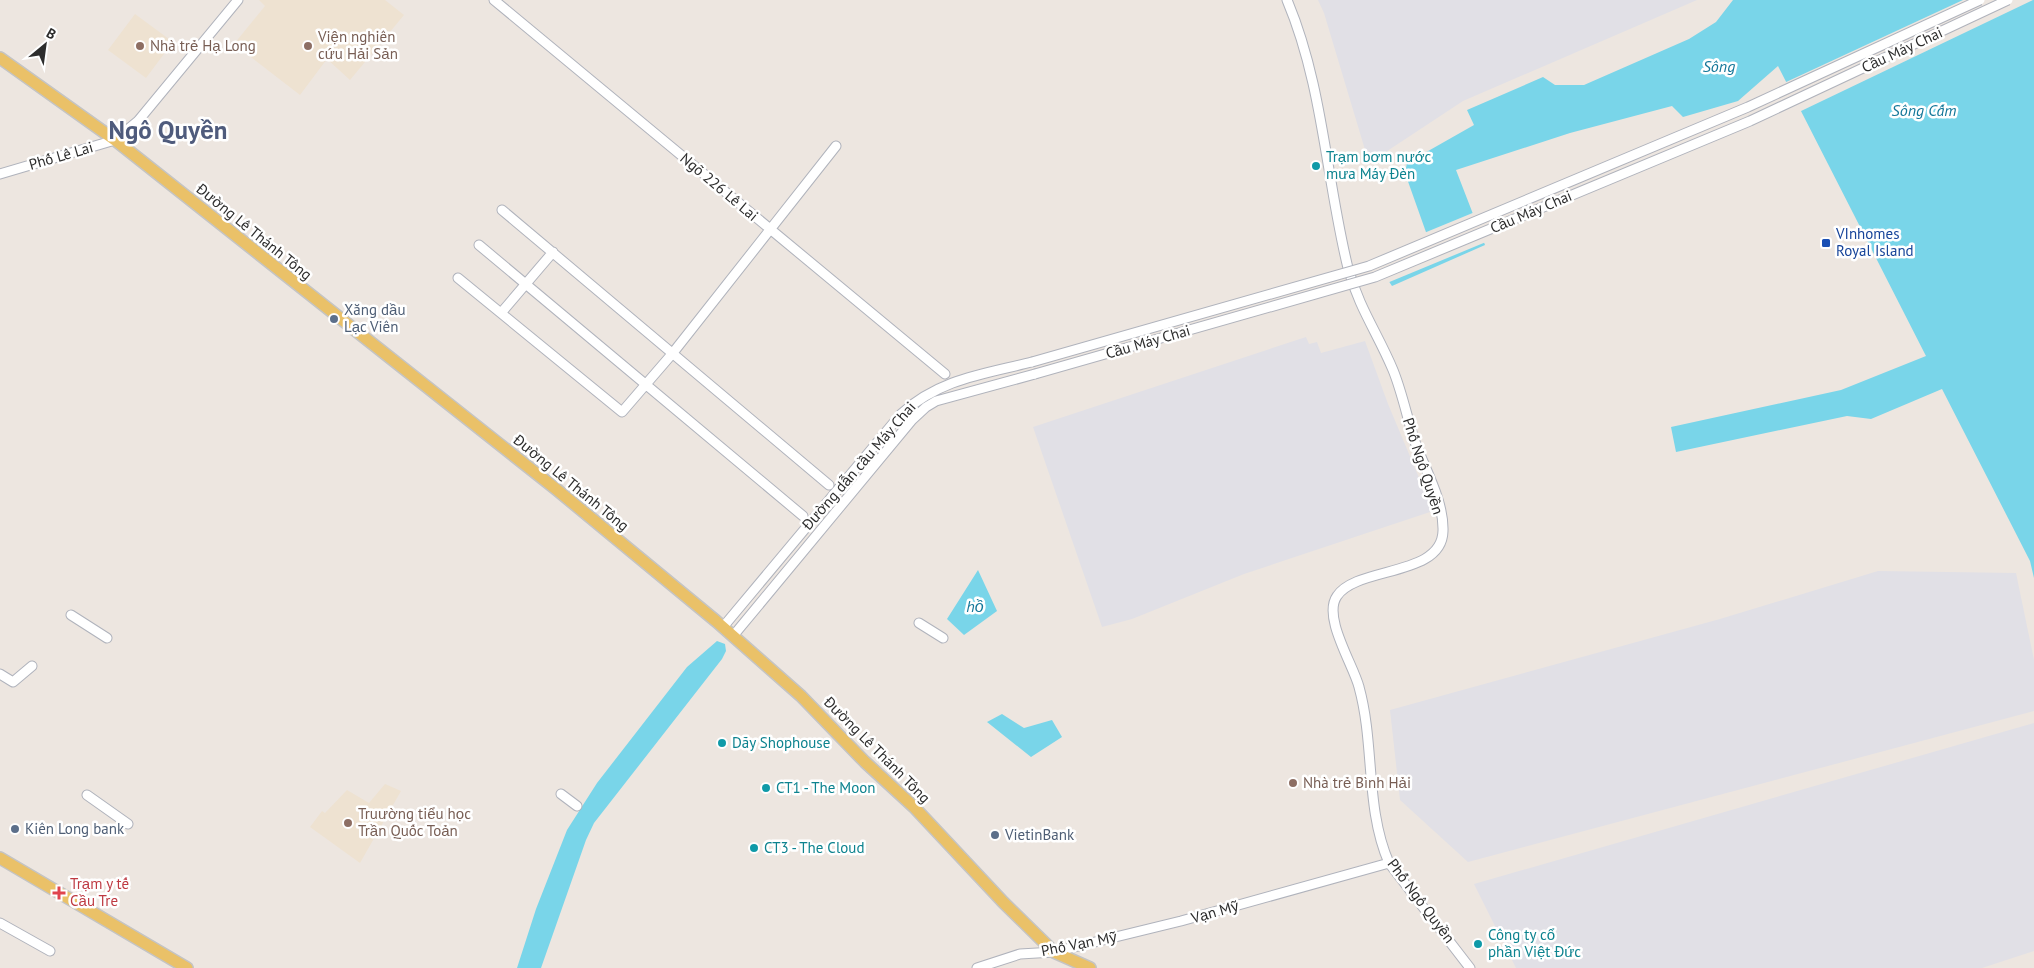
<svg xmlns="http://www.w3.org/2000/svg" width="2034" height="968" font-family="'PT Sans',sans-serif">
<rect width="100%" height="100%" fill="#ede6e0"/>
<path fill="#e1e0e6" d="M 1318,0 L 1697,0 L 1463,101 L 1369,163 L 1324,13 Z
M 1306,337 L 1309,344 L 1317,342 L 1321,353 L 1365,341 L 1388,404 L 1433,511 L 1244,574 L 1132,619 L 1102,627 L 1033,427 Z
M 1878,571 L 2016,573 L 2034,660 L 2034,711 L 1468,862 L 1400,800 L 1390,710 L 1720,619 Z
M 2034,723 L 2034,951 L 1982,968 L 1516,968 L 1474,884 Z"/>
<path fill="#eee2d1" d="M 259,0 L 385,0 L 404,15 L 350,80 L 327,59 L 300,95 L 234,44 L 265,6 Z
M 135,14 L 173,42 L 146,78 L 108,50 Z
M 385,784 L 401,791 L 360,863 L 310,827 L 322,811 L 325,813 L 347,790 L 369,803 Z"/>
<path fill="#79d5e9" d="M 1733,0 L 2034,0 L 2034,578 L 2030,561 L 1942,389 L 1871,419 L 1847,416 L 1676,452 L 1671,427 L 1841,390 L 1926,356 L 1778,66 L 1738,101 L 1683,117 L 1672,106 L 1570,133 L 1456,170 L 1485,245 L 1392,286 L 1380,268 L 1421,247 L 1427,235 L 1405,173 L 1407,163 L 1474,125 L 1467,110 L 1543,77 L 1555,85 L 1584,85 L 1689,39 L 1716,22 Z
M 978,570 L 997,611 L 964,635 L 947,619 Z
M 717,641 L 725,644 L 726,651 L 722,659 L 594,823 L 586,840 L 541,968 L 517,968 L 536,909 L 567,830 L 597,783 L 687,667 Z
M 1002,714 L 1024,728 L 1052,720 L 1062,737 L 1031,757 L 987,722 Z"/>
<path fill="#ede6e0" d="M 1963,0 L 2033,0 L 1799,112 L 1784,83 Z
M 1475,212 L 1486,242 L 1387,283 L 1378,266 L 1419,245 L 1424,233 Z"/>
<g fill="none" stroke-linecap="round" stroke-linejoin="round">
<defs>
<path id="minor" d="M 494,0 L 945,374
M 1287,0 C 1323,85 1326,179 1348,268 C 1359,308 1378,334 1393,370 C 1402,392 1407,417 1414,439 C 1424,468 1444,500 1443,531 C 1442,577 1357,566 1337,596 C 1322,617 1354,666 1359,687 C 1375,745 1365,808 1389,863 L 1470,968
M 0,174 L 115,140 L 138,121 L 238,0
M 502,210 L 829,485
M 479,245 L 803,516
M 458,278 L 622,412 L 672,354 L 836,146
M 501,313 L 553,252
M 71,615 L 107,638
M 919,623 L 943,638
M 723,627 L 901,414 C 939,379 984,374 1032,362
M 733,636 L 912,420 L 926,407 L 936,401 L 1035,374
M 0,674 L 13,682 L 32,666
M 561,794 L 577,806
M 87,795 L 128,824
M 0,923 L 50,951
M 977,968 L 1020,954 L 1054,952 L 1181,921 L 1389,863"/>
<path id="major" d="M 0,58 L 115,140 L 556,489 L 716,621 L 801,696 L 865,762 L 914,807 L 1003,902 L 1054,952 L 1090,968
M 0,858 L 187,968"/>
</defs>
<use href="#minor" stroke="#b0b3bc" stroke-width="11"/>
<use href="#major" stroke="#c4c4c4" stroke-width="14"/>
<use href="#minor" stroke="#fff" stroke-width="9"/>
<use href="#major" stroke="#eac168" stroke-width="11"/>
<defs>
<path id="minor-bridge" d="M 1032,362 L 1369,266 L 1748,107 L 1980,0
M 1035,374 L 1375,277 L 1750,121 L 2008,0"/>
</defs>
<use href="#minor-bridge" stroke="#b0b3bc" stroke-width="11" stroke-linecap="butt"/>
<use href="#minor-bridge" stroke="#fff" stroke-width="9"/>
</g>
<g fill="#8d6e63" stroke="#fff" stroke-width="2">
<circle cx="140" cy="46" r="5"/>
<circle cx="308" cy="46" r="5"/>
<circle cx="1293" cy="783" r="5"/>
<circle cx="348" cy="823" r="5"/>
</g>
<g fill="#0f9aa8" stroke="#fff" stroke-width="2">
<circle cx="1316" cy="166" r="5"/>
<circle cx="722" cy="743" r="5"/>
<circle cx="766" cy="788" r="5"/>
<circle cx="754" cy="848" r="5"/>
<circle cx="1478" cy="944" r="5"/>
</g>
<rect fill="#1a4fb4" stroke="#fff" stroke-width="2" x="1821" y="238" width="10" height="10" rx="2.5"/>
<g fill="#5c6f8a" stroke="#fff" stroke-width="2">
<circle cx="334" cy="319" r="5"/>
<circle cx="15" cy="829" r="5"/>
<circle cx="995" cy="835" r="5"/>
</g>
<path fill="#e0444e" stroke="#fff" stroke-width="2" d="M56.5 885.5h5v5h5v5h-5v5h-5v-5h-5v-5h5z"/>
<g text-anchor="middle" stroke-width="5" stroke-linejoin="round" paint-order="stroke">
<g font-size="15" fill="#785e54" stroke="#fff" text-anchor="start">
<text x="318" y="42">Viện nghiên<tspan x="318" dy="17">cứu Hải Sản</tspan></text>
<text x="150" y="51">Nhà trẻ Hạ Long</text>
<text x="1303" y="788">Nhà trẻ Bình Hải</text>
<text x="358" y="819">Truường tiểu học<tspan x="358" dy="17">Trần Quốc Toản</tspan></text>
</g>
<g font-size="15" fill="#2d2d2d" stroke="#fff">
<text transform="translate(1902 50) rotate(-25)" y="5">Cầu Máy Chai</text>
<text transform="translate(61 156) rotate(-16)" y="5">Phố Lê Lai</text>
<text transform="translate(719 187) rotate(40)" y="5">Ngõ 226 Lê Lai</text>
<text transform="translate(1531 212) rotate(-23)" y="5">Cầu Máy Chai</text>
<text transform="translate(254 232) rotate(39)" y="5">Đường Lê Thánh Tông</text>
<text transform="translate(1148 342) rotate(-16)" y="5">Cầu Máy Chai</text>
<text transform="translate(859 466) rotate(-49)" y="5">Đường dẫn cầu Máy Chai</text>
<text transform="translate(1423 466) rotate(72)" y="5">Phố Ngô Quyền</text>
<text transform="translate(571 483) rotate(39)" y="5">Đường Lê Thánh Tông</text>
<text transform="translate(877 750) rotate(45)" y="5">Đường Lê Thánh Tông</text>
<text transform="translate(1421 901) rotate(53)" y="5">Phố Ngô Quyền</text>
<text transform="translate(1215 912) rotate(-16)" y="5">Vạn Mỹ</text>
<text transform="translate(1079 944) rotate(-11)" y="5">Phố Vạn Mỹ</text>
</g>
<g font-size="15" fill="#0d838f" stroke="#fff" text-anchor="start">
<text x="1326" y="162">Trạm bơm nước<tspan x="1326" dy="17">mưa Máy Đèn</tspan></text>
<text x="732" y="748">Dãy Shophouse</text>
<text x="776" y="793">CT1 - The Moon</text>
<text x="764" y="853">CT3 - The Cloud</text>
<text x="1488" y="940">Công ty cổ<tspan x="1488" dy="17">phần Việt Đức</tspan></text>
</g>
<g font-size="15" fill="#164399" stroke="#fff" text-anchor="start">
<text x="1836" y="239">VInhomes<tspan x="1836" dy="17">Royal Island</tspan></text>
</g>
<g font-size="15" fill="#4e5e75" stroke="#fff" text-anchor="start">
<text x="344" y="315">Xăng dầu<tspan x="344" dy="17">Lạc Viên</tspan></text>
<text x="25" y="834">Kiên Long bank</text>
<text x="1005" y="840">VietinBank</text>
</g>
<g font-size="15" fill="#be3a42" stroke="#fff" text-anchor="start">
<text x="70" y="889">Trạm y tế<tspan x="70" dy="17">Cầu Tre</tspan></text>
</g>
<g font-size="16" font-style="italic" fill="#147799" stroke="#fff">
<text x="1719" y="72">Sông</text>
<text x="1924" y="116">Sông Cấm</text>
<text x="975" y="612">hồ</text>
</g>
<g font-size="25" font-weight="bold" fill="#4f5b7c" stroke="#fff">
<text x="168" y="139">Ngô Quyền</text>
</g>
</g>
<g transform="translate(45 45) rotate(29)" stroke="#ffffff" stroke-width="4" paint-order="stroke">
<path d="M0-4L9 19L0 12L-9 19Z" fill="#2d2d2d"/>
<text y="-8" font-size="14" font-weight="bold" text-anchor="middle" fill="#2d2d2d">B</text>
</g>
</svg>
